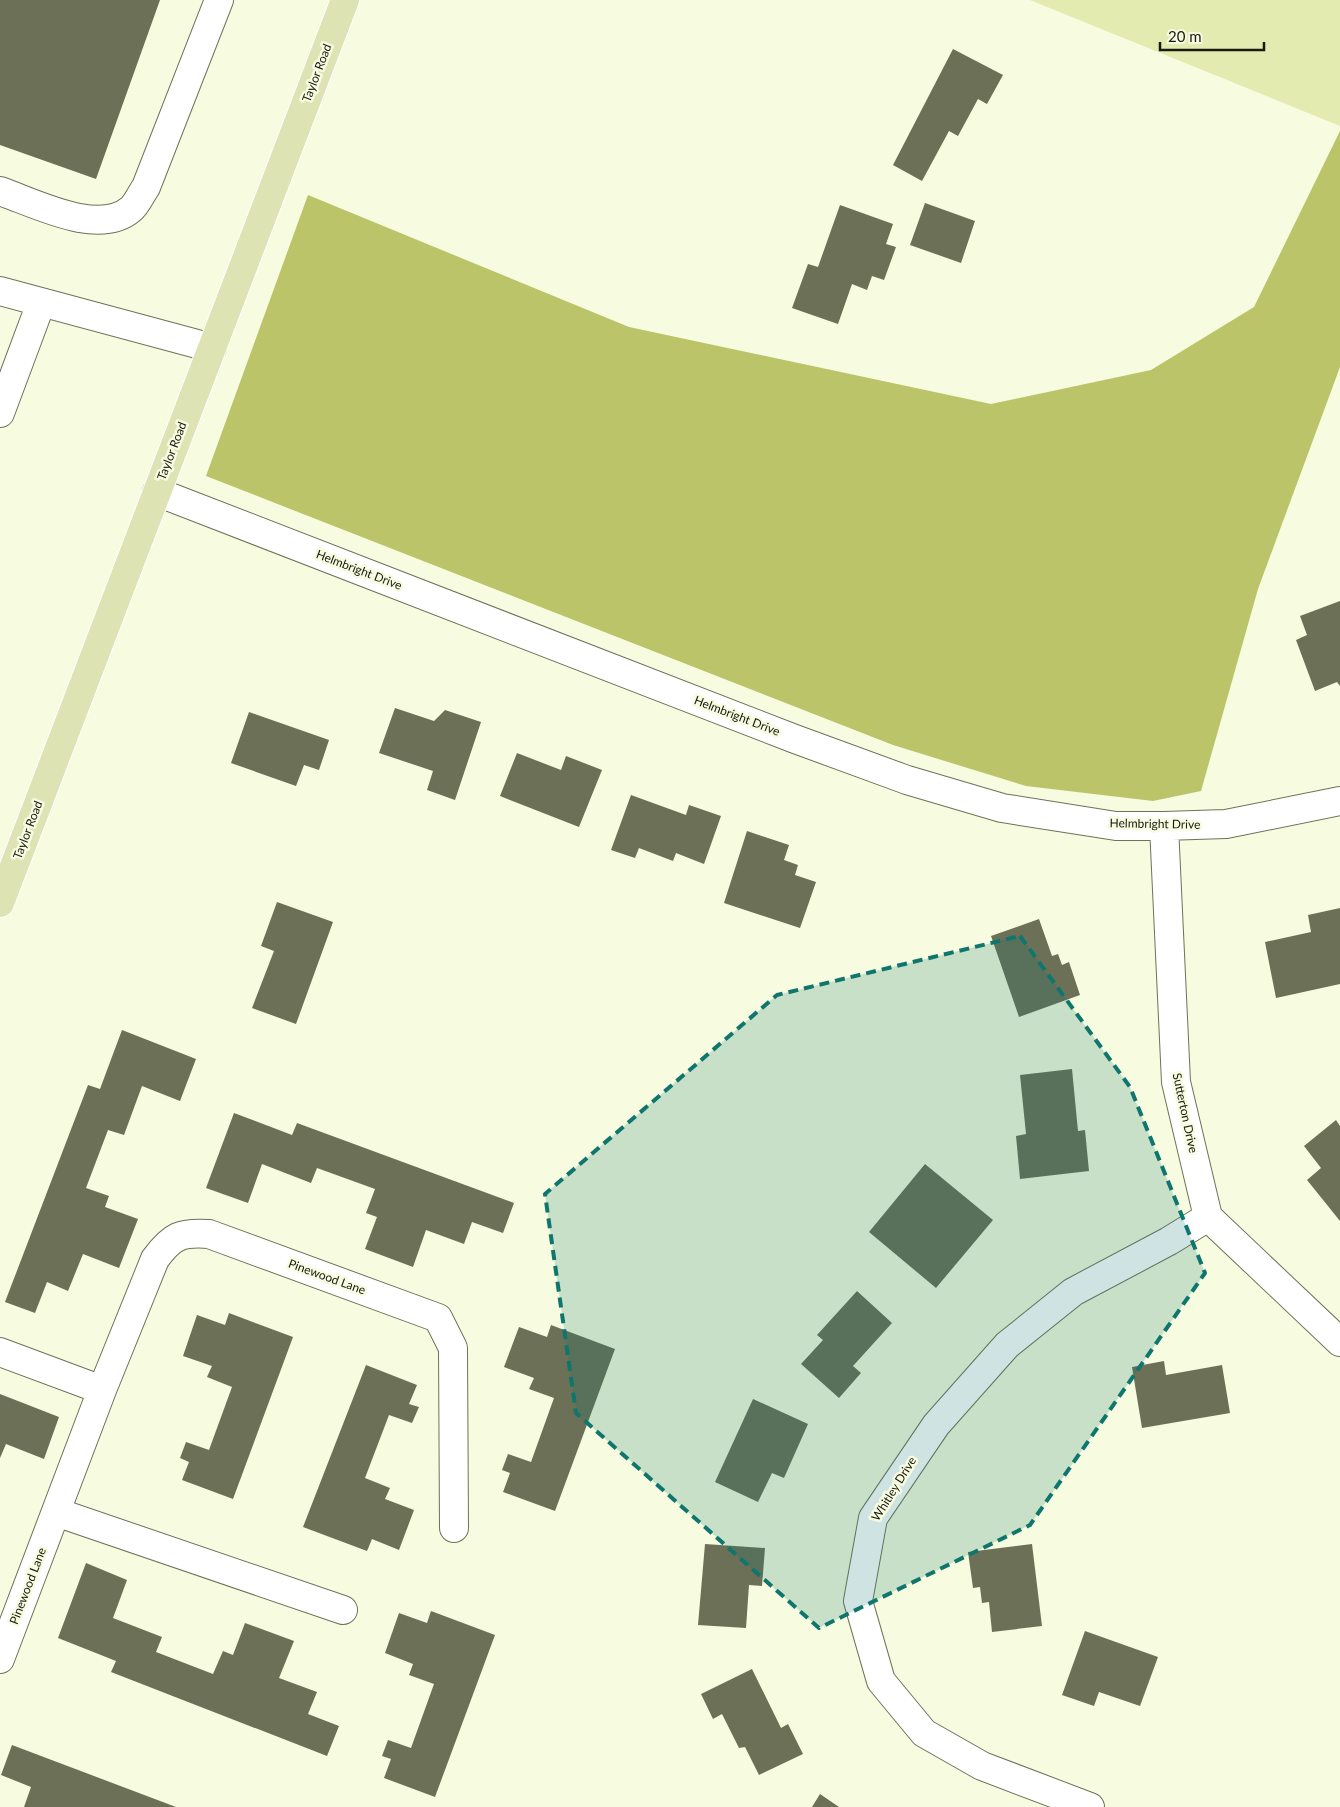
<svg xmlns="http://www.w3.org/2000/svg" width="1340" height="1807" font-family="Lato,sans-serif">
<rect width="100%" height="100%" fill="#f7fbdf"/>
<path fill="#e4ebb0" d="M 1030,0 L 1340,0 L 1340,126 Z"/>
<path fill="#bbc468" d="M 1340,131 L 1340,367 L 1258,589 L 1201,791 L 1153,801 L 1026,786 L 893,745 L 206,476 L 308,195 L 629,327 L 991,404 L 1151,370 L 1254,307 Z"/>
<path fill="#6c7057" d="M 0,0 L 160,0 L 96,179 L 0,145 Z
M 953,49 L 1003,75 L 987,104 L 978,99 L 958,136 L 949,131 L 922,181 L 893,165 Z
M 925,203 L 975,221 L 961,263 L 910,245 Z
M 840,205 L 893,224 L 886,244 L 896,247 L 884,280 L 872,276 L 867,290 L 852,284 L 838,324 L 792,308 L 808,264 L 818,267 Z
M 1340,601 L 1340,686 L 1337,682 L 1315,691 L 1296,640 L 1307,635 L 1300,616 Z
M 395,708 L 434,721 L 445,710 L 481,722 L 455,800 L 427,790 L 433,771 L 379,753 Z
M 249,712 L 329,740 L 319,770 L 304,765 L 296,786 L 231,763 Z
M 517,753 L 561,770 L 566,756 L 602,770 L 579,827 L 500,796 Z
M 631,795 L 686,815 L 689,805 L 721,816 L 704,864 L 676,853 L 673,861 L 639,848 L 635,858 L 611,850 Z
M 747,831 L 789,845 L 784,860 L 798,865 L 795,875 L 816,882 L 800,928 L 724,903 Z
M 277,902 L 333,922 L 296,1024 L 252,1008 L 274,951 L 261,946 Z
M 1340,908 L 1340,984 L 1276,998 L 1265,942 L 1311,932 L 1308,915 Z
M 1039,919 L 1052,956 L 1058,954 L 1062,965 L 1069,962 L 1080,995 L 1019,1017 L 991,936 Z
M 122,1030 L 196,1059 L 180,1101 L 142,1086 L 124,1135 L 108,1130 L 86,1188 L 109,1196 L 105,1207 L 138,1219 L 119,1268 L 83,1254 L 68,1291 L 47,1282 L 35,1313 L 5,1302 L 88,1085 L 100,1089 Z
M 1072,1069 L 1078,1131 L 1085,1130 L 1089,1171 L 1020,1179 L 1016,1136 L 1026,1134 L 1020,1075 Z
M 234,1113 L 292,1135 L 297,1123 L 514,1203 L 503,1233 L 472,1222 L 464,1244 L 426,1230 L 413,1267 L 365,1249 L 377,1217 L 366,1213 L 375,1189 L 317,1168 L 311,1183 L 262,1164 L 248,1203 L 206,1188 Z
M 1336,1120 L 1340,1126 L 1340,1221 L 1307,1180 L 1321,1168 L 1304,1146 Z
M 925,1164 L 993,1220 L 936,1288 L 869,1232 Z
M 857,1291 L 892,1323 L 853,1366 L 861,1373 L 839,1398 L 801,1364 L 823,1340 L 817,1335 Z
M 229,1313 L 293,1337 L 233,1499 L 182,1480 L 189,1462 L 180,1458 L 186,1442 L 209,1450 L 232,1387 L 207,1377 L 212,1366 L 183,1356 L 197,1315 L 225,1325 Z
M 551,1325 L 615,1349 L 555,1511 L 503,1492 L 510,1473 L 502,1470 L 508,1454 L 531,1462 L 554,1398 L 529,1389 L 534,1378 L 504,1367 L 519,1327 L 547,1337 Z
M 1164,1361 L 1166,1375 L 1222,1365 L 1230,1413 L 1142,1428 L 1132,1367 Z
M 366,1365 L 417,1385 L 409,1404 L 419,1407 L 412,1423 L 389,1415 L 365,1478 L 390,1488 L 385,1499 L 414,1510 L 399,1550 L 372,1539 L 367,1551 L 303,1527 Z
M 0,1394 L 59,1417 L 44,1459 L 6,1444 L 0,1458 Z
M 753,1399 L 808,1424 L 784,1478 L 772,1473 L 758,1502 L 715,1482 Z
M 705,1544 L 765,1548 L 762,1586 L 749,1585 L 746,1628 L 698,1625 Z
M 1032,1544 L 1042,1626 L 992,1632 L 989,1602 L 982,1603 L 980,1587 L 973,1588 L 968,1552 Z
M 86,1563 L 127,1580 L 113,1618 L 162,1637 L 156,1652 L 213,1674 L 223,1651 L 233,1655 L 245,1623 L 294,1641 L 279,1678 L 317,1692 L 308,1714 L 339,1726 L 327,1756 L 111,1672 L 116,1661 L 58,1638 Z
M 431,1611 L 495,1635 L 435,1797 L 384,1778 L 391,1759 L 382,1756 L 388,1740 L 411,1748 L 434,1684 L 409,1675 L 413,1664 L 385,1653 L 399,1613 L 427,1623 Z
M 1085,1631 L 1158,1657 L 1140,1706 L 1099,1692 L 1094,1706 L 1062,1695 Z
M 752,1669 L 781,1728 L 788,1724 L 803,1754 L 759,1775 L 745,1747 L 739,1748 L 722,1714 L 713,1719 L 701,1694 Z
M 12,1745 L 176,1807 L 24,1807 L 31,1787 L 1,1775 Z
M 820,1794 L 839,1807 L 812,1807 Z"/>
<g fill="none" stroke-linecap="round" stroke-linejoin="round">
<defs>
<path id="minor" d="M 0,191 C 35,203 99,237 131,209 C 137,204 141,194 146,187 L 219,0
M 0,291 L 212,348
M 0,413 L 41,303
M 157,492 L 795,739 L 907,780 L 1002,808 L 1116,826 L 1164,826 L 1226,824 L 1340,801
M 1164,826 L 1176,1082 L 1208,1217 L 1340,1342
M 0,1352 L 102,1390
M 56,1512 L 343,1610
M 0,1659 L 102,1390 L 155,1259 C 172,1236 180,1232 209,1234 L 438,1318 L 453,1348 L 454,1528
M 1090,1807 L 982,1766 L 924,1733 L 881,1681 L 858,1601 L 873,1518 L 936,1425 L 1007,1345 L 1073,1292 L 1169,1241 L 1208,1217"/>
<path id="major" d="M 0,903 L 345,0"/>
</defs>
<use href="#minor" stroke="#6f7259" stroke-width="30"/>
<use href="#major" stroke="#fff" stroke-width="30"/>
<use href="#minor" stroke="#fff" stroke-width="28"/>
<use href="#major" stroke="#dee3b3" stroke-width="28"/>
</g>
<path fill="#0f766e" fill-opacity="0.2" stroke="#0f766e" stroke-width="4" stroke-dasharray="10 6" stroke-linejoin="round" d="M 1020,936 L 1130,1087 L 1205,1273 L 1030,1525 L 819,1628 L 576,1413 L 545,1194 L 777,995 Z"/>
<g text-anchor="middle" stroke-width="5" stroke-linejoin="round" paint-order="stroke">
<g font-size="12" fill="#18190f" stroke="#f7fbdf">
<text transform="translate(317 73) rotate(-69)" y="4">Taylor Road</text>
<text transform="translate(172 451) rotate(-69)" y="4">Taylor Road</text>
<text transform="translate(359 570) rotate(21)" y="4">Helmbright Drive</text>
<text transform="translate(737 716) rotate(21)" y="4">Helmbright Drive</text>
<text transform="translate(1155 824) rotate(1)" y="4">Helmbright Drive</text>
<text transform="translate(28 830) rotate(-69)" y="4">Taylor Road</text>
<text transform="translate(1185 1113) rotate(78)" y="4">Sutterton Drive</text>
<text transform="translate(327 1277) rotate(20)" y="4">Pinewood Lane</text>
<text transform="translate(894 1489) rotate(-58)" y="4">Whitley Drive</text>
<text transform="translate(28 1586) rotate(-69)" y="4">Pinewood Lane</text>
</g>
</g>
<path d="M1160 42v8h104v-8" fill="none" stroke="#18190f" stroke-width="2.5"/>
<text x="1168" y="42" font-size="15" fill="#18190f" stroke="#f7fbdf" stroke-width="4" paint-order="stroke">20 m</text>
</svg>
